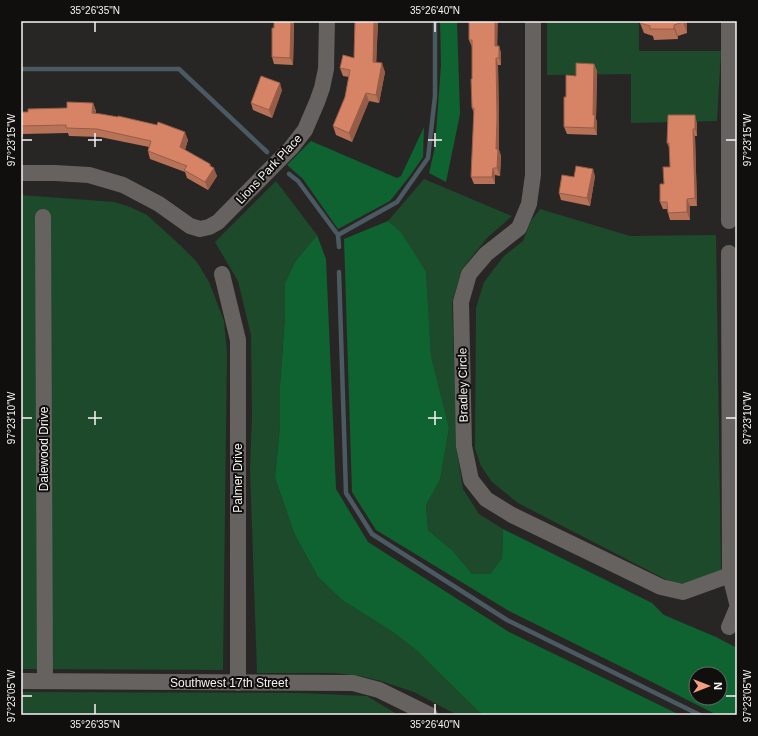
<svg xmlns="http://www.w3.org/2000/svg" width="758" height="736" font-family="Helvetica,sans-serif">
<rect width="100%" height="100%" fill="#282624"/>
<path fill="#1c4a2a" d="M 547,21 L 639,21 L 639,51 L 721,51 L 717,121 L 631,123 L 631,74 L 547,75 Z
M 424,179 L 512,216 L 487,238 L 462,269 L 452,303 L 457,452 L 463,489 L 479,514 L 503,529 L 502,558 L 490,574 L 472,574 L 453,551 L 428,530 L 426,505 L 440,480 L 449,428 L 431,356 L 426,277 L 401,232 L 388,221 Z
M 276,181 L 317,235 L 295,262 L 285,283 L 285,316 L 280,386 L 280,426 L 275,478 L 294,533 L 318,577 L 342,600 L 393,632 L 416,650 L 478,711 L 484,715 L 457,715 L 414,692 L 381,681 L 360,676 L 334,673 L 257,673 L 250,469 L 252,417 L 251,335 L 238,281 L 215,242 Z
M 21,195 L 114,202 L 130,207 L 147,215 L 180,245 L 197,262 L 209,282 L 224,321 L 227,353 L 223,670 L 21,669 Z
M 540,209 L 630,236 L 716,235 L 721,570 C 706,577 689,587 673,582 C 669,581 665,579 661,577 L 518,503 L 492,482 L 481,466 L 475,449 L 476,308 L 484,282 L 504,256 L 523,241 L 531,221 Z
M 21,692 L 299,693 L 367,696 L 395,713 L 394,715 L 21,715 Z"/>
<path fill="#0f6330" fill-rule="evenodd" d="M 440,21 L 457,21 L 460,114 L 446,182 L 429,173 L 435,147 L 441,65 Z
M 424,127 L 423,157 L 409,177 L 390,201 L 338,229 L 303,179 L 287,165 L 311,141 L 397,178 L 401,176 Z
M 388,221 L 401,232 L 426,272 L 431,356 L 449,428 L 440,480 L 426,505 L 428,530 L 453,551 L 472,574 L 490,574 L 502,558 L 503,529 L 652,603 L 664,615 L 716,637 L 737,648 L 737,715 L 717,715 L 658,685 L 509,611 L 376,530 L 352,492 L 344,239 ZM 696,674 L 720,674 L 720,698 L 696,698 Z
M 317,235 L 326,259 L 336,489 L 368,542 L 509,632 L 680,715 L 484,715 L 478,711 L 416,650 L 393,632 L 342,600 L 318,577 L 294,533 L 275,478 L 280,426 L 280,386 L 285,317 L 285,283 L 295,262 Z"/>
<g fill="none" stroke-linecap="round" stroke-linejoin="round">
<path stroke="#4a5962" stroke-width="4.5" d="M 21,69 L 179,69 L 267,152
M 289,174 L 298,181 L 338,235 L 339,247
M 338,235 L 397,202 L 428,158 L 435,96 L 435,21
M 339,272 L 346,493 L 372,534 L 507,620 L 700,715"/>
<path stroke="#656260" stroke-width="16" d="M 533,21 L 533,175 L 529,204 L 519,228 L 486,254 L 469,274 L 461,302 L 464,446 L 471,480 L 486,499 L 512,515 L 661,587 L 683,592 L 730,575
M 729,21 L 729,221
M 21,173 L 55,173 L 89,175 L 123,185 L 159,204 L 190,226 L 200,229 L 209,227 L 218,222 L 291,148 L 305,130 L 317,102 L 322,88 L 326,69 L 327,21
M 43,217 L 45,681
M 729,253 L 730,575 L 737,603
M 222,274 L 238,340 L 238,683
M 729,627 L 737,608
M 21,681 L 353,683 L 379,690 L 430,715"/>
</g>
<path fill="#b87257" d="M 274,21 L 295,21 L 295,22 L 294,22 L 293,65 L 274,64 L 272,57 Z
M 355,21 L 378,21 L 376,62 L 385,72 L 379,103 L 369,101 L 352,142 L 336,135 L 333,126 L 345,97 L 349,77 L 343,76 L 340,68 L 354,58 Z
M 469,21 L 498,46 L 499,46 L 501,53 L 501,65 L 498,65 L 499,125 L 499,150 L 501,156 L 500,176 L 495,175 L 495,184 L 474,184 L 471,177 L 474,113 L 472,108 L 472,47 L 469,40 Z
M 687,21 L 687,33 L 678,36 L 678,39 L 654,40 L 653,36 L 644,33 L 640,23 Z
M 594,64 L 597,71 L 596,119 L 597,122 L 597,135 L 567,134 L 564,127 L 566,97 L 576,76 Z
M 282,90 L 272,118 L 253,110 L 251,103 Z
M 93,103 L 96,111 L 95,113 L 188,140 L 185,150 L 211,166 L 217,176 L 208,190 L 187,178 L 185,172 L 150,159 L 148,151 L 149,147 L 100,137 L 69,136 L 68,133 L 23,134 L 23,137 L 21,137 L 21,112 L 28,112 L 67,108 Z
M 697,123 L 697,136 L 695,136 L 697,206 L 690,206 L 690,220 L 670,220 L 668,213 L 668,209 L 663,209 L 660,202 L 664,184 L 670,167 L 670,149 L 667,143 Z
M 595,176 L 590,206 L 561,200 L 559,193 L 574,177 Z"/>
<path fill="#965c47" d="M 291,21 L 294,21 L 294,22 L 293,65 L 290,58 Z
M 374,21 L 378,21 L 376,70 L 373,62 Z
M 495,21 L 498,21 L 497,53 L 495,46 Z
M 683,21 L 687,21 L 687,33 L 683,22 Z
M 674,25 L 678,36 L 678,39 L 674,29 Z
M 499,46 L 501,53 L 501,65 L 499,58 Z
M 496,58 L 498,65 L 499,125 L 499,150 L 501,156 L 500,176 L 497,168 L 496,149 Z
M 382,63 L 385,72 L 379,103 L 376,95 Z
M 594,64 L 597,71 L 596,119 L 597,122 L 597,135 L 594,128 L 593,115 Z
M 280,83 L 282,90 L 272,118 L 269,110 Z
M 366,93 L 369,101 L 352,142 L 349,133 Z
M 93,103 L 96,111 L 95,121 L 92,113 Z
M 695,115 L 697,123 L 697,136 L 695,129 Z
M 693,129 L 695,136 L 697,206 L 695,198 Z
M 185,132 L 188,140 L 183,155 L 180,147 Z
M 210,164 L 212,170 L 214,168 L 217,176 L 208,190 L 205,182 Z
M 493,168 L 495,175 L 495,184 L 492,177 Z
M 593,169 L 595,176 L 590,206 L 587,198 Z
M 687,199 L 690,206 L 690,220 L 687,212 Z"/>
<path fill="#d68465" stroke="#965c47" d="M 274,21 L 291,21 L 290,58 L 272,57 L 272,28 L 274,28 Z
M 355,21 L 374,21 L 373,62 L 382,63 L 376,95 L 366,93 L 349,133 L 333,126 L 345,97 L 350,70 L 340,68 L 343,55 L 354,58 Z
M 469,21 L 495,21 L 495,46 L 499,46 L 499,58 L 496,58 L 497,118 L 496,149 L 498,149 L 497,168 L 493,168 L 492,177 L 471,177 L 474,108 L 472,108 L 471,79 L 472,79 L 472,40 L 469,40 Z
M 640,21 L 683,21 L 683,22 L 674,25 L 674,29 L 650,29 L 650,26 L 640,23 Z
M 576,63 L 594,64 L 593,115 L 595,115 L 594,128 L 564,127 L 564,97 L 566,97 L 566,75 L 576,76 Z
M 261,76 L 280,83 L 269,110 L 251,103 Z
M 67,102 L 93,103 L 92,113 L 101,114 L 118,117 L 118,116 L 157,125 L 158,122 L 185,132 L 180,147 L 210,164 L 210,166 L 214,168 L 205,182 L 184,170 L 187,166 L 148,151 L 151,141 L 97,129 L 66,128 L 66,125 L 21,126 L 21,112 L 28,112 L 28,109 L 67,108 Z
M 668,115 L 695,115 L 695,129 L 693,129 L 695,198 L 687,199 L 687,212 L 668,213 L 667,202 L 660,202 L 660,184 L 664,184 L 663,167 L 670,167 L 669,143 L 667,143 Z
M 576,166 L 593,169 L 587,198 L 559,193 L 562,175 L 574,177 Z"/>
<path fill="none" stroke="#f6f5f3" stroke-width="1.5" d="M 95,22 L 95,32M 435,22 L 435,32M 95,133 L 95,147M 435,133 L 435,147M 22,140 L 32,140M 88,140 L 102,140M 428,140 L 442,140M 726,140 L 736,140M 95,411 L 95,425M 435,411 L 435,425M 22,418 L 32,418M 88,418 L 102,418M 428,418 L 442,418M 726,418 L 736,418M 22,696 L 32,696M 726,696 L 736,696M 95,704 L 95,714M 435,704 L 435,714"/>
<g text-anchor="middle" stroke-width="4" stroke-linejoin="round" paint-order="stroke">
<g font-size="12" fill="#f6f5f3" stroke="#100f0e">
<text transform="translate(269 169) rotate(-47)" y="4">Lions Park Place</text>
<text transform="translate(463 385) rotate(-91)" y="4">Bradley Circle</text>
<text transform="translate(44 449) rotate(-90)" y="4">Dalewood Drive</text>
<text transform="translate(238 478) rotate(-90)" y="4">Palmer Drive</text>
<text x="229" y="687">Southwest 17th Street</text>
</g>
</g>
<rect width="758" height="736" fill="none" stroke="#100f0e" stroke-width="44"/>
<g transform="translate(708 686) rotate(90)"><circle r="19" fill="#100f0e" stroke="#6c6b6a"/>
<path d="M0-3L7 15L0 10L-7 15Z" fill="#f2a081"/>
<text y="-6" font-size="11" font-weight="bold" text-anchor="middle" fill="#f6f5f3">N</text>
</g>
<rect x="22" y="22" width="714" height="692" fill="none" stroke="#f6f5f3" stroke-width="1.5"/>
<g font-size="10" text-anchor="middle" fill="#f6f5f3">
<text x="95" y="14">35°26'35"N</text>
<text x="435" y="14">35°26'40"N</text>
<text transform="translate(747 140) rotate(-90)" y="4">97°23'15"W</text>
<text transform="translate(11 140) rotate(-90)" y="4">97°23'15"W</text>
<text transform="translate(747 418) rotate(-90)" y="4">97°23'10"W</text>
<text transform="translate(11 418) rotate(-90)" y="4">97°23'10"W</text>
<text transform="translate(747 696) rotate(-90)" y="4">97°23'05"W</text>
<text transform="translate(11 696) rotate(-90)" y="4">97°23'05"W</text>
<text x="95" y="728">35°26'35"N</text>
<text x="435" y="728">35°26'40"N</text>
</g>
</svg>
